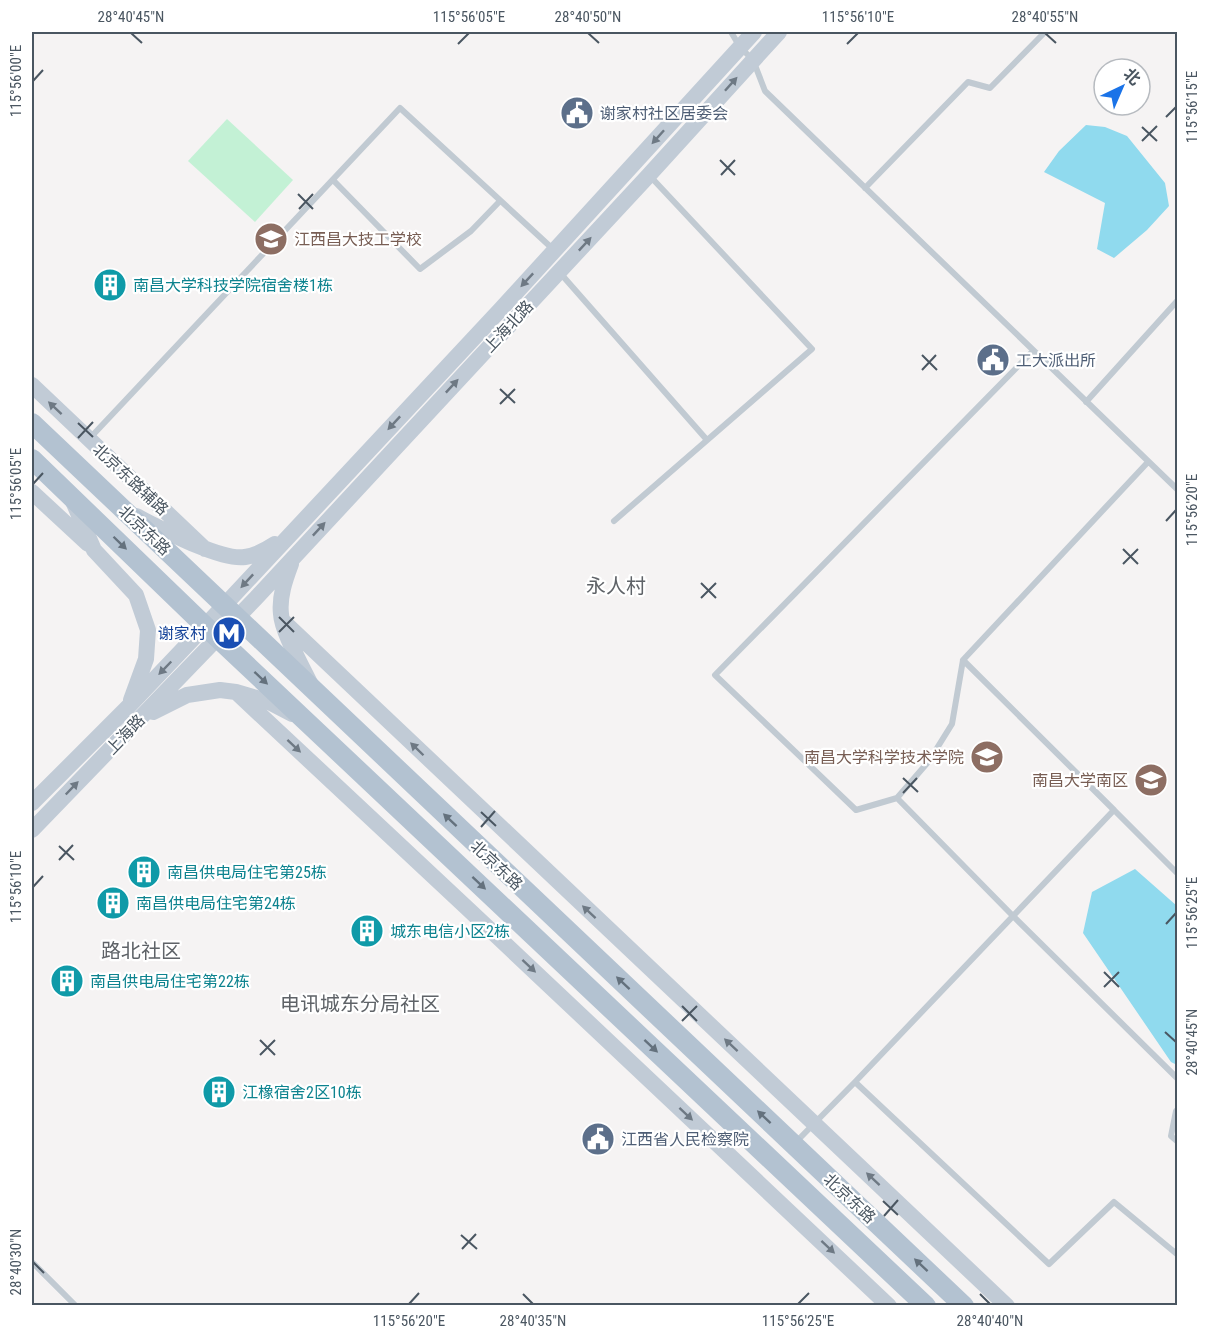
<svg xmlns="http://www.w3.org/2000/svg" width="1209" height="1337" font-family="'Roboto Condensed','Noto Sans SC',sans-serif">
<rect width="100%" height="100%" fill="#f5f3f3"/>
<path fill="#c3f1d5" d="M 227,119 L 293,180 L 255,222 L 188,161 Z"/>
<path fill="#90daee" d="M 1086,125 L 1105,127 L 1127,136 L 1165,183 L 1169,206 L 1147,230 L 1114,258 L 1097,249 L 1105,203 L 1044,172 L 1059,151 Z
M 1135,869 L 1177,906 L 1177,1065 L 1171,1062 L 1083,933 L 1092,892 Z"/>
<g fill="none" stroke-linecap="round" stroke-linejoin="round">
<path stroke="#c1cad2" stroke-width="6" d="M 731,32 L 740,47 L 753,60 L 765,91 L 1178,490
M 333,180 L 420,269 L 471,231 L 500,201
M 865,188 L 968,82 L 990,88 L 1045,32
M 561,274 L 707,440
M 1086,402 L 1178,300
M 90,438 L 400,108 L 554,250
M 614,521 L 812,349 L 649,175
M 963,660 L 952,724 L 929,761 L 897,798 L 1013,916 L 1178,1079
M 897,798 L 856,810 L 715,675 L 1033,351
M 1114,810 L 1178,874
M 855,1082 L 1049,1264 L 1114,1202 L 1178,1255
M 1178,1109 L 1176,1111 L 1171,1136 L 1178,1142
M 796,1142 L 855,1082 L 1114,810 L 963,660 L 1148,462
M 32,1262 L 76,1306"/>
<path stroke="#c1cbd6" stroke-width="16" d="M 32,385 L 205,549
M 32,492 L 88,544
M 72,499 L 94,550 L 136,595 L 148,630 L 146,659 L 131,700
M 136,516 C 160,528 220,561 245,557 C 257,555 266,550 275,544
M 291,564 C 285,580 279,597 281,614 C 282,632 302,666 310,683
M 283,621 L 1007,1306
M 236,692 L 467,908 L 889,1306
M 153,712 L 187,695 L 220,690 L 236,692 L 267,701 L 292,714
M 32,803 L 129,706 L 205,626 L 501,309 L 754,32
M 32,830 L 256,598 L 649,175 L 779,32"/>
<path stroke="#b3c2d1" stroke-width="20" d="M 32,423 L 964,1306
M 32,459 L 205,626 L 926,1306"/>
</g>
<defs><path id="oneway-solid" d="M-6-.8H1V-3.2L6.5 0L1 3.2V.8H-6Z" transform="scale(1.5)"/></defs>
<g fill="#6e7984">
<use href="#oneway-solid" transform="translate(731 84) rotate(-48)"/>
<use href="#oneway-solid" transform="translate(658 137) rotate(132)"/>
<use href="#oneway-solid" transform="translate(585 244) rotate(-47)"/>
<use href="#oneway-solid" transform="translate(527 280) rotate(133)"/>
<use href="#oneway-solid" transform="translate(452 386) rotate(-47)"/>
<use href="#oneway-solid" transform="translate(55 408) rotate(-137)"/>
<use href="#oneway-solid" transform="translate(394 423) rotate(133)"/>
<use href="#oneway-solid" transform="translate(319 529) rotate(-47)"/>
<use href="#oneway-solid" transform="translate(247 581) rotate(133)"/>
<use href="#oneway-solid" transform="translate(165 668) rotate(134)"/>
<use href="#oneway-solid" transform="translate(294 746) rotate(43)"/>
<use href="#oneway-solid" transform="translate(417 749) rotate(-136)"/>
<use href="#oneway-solid" transform="translate(72 788) rotate(-46)"/>
<use href="#oneway-solid" transform="translate(589 912) rotate(-137)"/>
<use href="#oneway-solid" transform="translate(529 966) rotate(43)"/>
<use href="#oneway-solid" transform="translate(731 1045) rotate(-137)"/>
<use href="#oneway-solid" transform="translate(686 1114) rotate(43)"/>
<use href="#oneway-solid" transform="translate(873 1179) rotate(-137)"/>
<use href="#oneway-solid" transform="translate(828 1247) rotate(43)"/>
</g>
<g fill="#64717d">
<use href="#oneway-solid" transform="translate(120 543) rotate(44)"/>
<use href="#oneway-solid" transform="translate(261 678) rotate(43)"/>
<use href="#oneway-solid" transform="translate(450 820) rotate(-137)"/>
<use href="#oneway-solid" transform="translate(479 883) rotate(43)"/>
<use href="#oneway-solid" transform="translate(623 983) rotate(-137)"/>
<use href="#oneway-solid" transform="translate(651 1046) rotate(43)"/>
<use href="#oneway-solid" transform="translate(764 1117) rotate(-137)"/>
<use href="#oneway-solid" transform="translate(921 1265) rotate(-137)"/>
</g>
<path fill="none" stroke="#4a5661" stroke-width="2" d="M 131,33 L 142,43M 588,33 L 599,43M 1045,33 L 1056,43M 458,44 L 469,33M 847,44 L 858,33M 33,81 L 43,70M 1166,117 L 1176,107M 1142,127 L 1157,141M 1142,141 L 1157,126M 720,160 L 735,175M 721,175 L 735,160M 298,194 L 313,209M 299,209 L 313,194M 922,355 L 937,370M 922,370 L 936,355M 500,389 L 515,403M 500,404 L 515,389M 78,423 L 93,437M 78,438 L 93,422M 33,484 L 43,473M 1166,521 L 1176,510M 1123,549 L 1138,564M 1123,564 L 1138,549M 701,583 L 716,598M 701,598 L 716,583M 279,617 L 294,632M 279,632 L 294,617M 903,778 L 918,792M 903,793 L 917,778M 481,812 L 496,826M 481,827 L 495,811M 59,846 L 74,860M 59,860 L 73,845M 33,887 L 43,876M 1166,924 L 1176,913M 1104,972 L 1119,987M 1104,987 L 1119,972M 682,1006 L 697,1021M 682,1021 L 697,1006M 1165,1032 L 1176,1042M 260,1040 L 275,1055M 260,1055 L 275,1040M 883,1201 L 898,1215M 884,1216 L 898,1200M 461,1235 L 477,1249M 462,1249 L 476,1234M 33,1262 L 44,1273M 523,1294 L 533,1304M 980,1294 L 990,1304M 409,1304 L 419,1293M 798,1304 L 809,1293"/>
<defs>
<symbol id="civic-disc" viewBox="-11 -11 22 22"><circle r="9.5" fill="#5c6f8a" stroke="#fff"/><path d="M-.6-6.5H3V-4.5H.6V-3L4-1V1h2V6H-6V1h2V-1L-.6-3ZM-1.2 2.5V6h2.4V2.5Z" fill="#fff"/></symbol>
<symbol id="school-disc" viewBox="-11 -11 22 22"><circle r="9.5" fill="#8d6e63" stroke="#fff"/><path d="M0-5L7-2L0 1L-7-2ZM-4 1L0 2.5L4 1V4Q0 6-4 4Z" fill="#fff"/></symbol>
<symbol id="building-disc" viewBox="-11 -11 22 22"><circle r="9.5" fill="#0f9aa8" stroke="#fff"/><path d="M-4-6H4V6H1V3H-1V6H-4ZM-2.5-4.3h1.7v1.8h-1.7ZM.8-4.3h1.7v1.8H.8ZM-2.5-1h1.7V.8h-1.7ZM.8-1h1.7V.8H.8Z" fill="#fff"/></symbol>
<symbol id="metro-disc" viewBox="-11 -11 22 22"><circle r="9.5" fill="#1a4fb4" stroke="#fff"/><path d="M-5.5 5V-5H-3L0 0L3-5H5.5V5H3V-.5L0 4L-3-.5V5Z" fill="#fff"/></symbol>
<symbol id="university-disc" viewBox="-11 -11 22 22"><circle r="9.5" fill="#8d6e63" stroke="#fff"/><path d="M0-5L7-2L0 1L-7-2ZM-4 1L0 2.5L4 1V4Q0 6-4 4Z" fill="#fff"/></symbol>
</defs>
<g fill-rule="evenodd">
<use href="#civic-disc" x="558" y="94" width="38" height="38"/>
<use href="#school-disc" x="252" y="220" width="38" height="38"/>
<use href="#building-disc" x="91" y="266" width="38" height="38"/>
<use href="#civic-disc" x="974" y="341" width="38" height="38"/>
<use href="#metro-disc" x="210" y="614" width="38" height="38"/>
<use href="#university-disc" x="968" y="738" width="38" height="38"/>
<use href="#school-disc" x="1132" y="761" width="38" height="38"/>
<use href="#building-disc" x="125" y="853" width="38" height="38"/>
<use href="#building-disc" x="94" y="884" width="38" height="38"/>
<use href="#building-disc" x="348" y="912" width="38" height="38"/>
<use href="#building-disc" x="48" y="962" width="38" height="38"/>
<use href="#building-disc" x="200" y="1073" width="38" height="38"/>
<use href="#civic-disc" x="579" y="1120" width="38" height="38"/>
</g>
<g text-anchor="middle" stroke-width="4.5" stroke-linejoin="round" paint-order="stroke">
<g font-size="16" fill="#4e5e75" stroke="#fff" text-anchor="start">
<text x="600" y="119">谢家村社区居委会</text>
<text x="1016" y="366">工大派出所</text>
<text x="621" y="1145">江西省人民检察院</text>
</g>
<g font-size="16" fill="#785e54" stroke="#fff" text-anchor="end">
<text x="294" y="245" text-anchor="start">江西昌大技工学校</text>
<text x="964" y="763">南昌大学科学技术学院</text>
<text x="1128" y="786">南昌大学南区</text>
</g>
<g font-size="16" fill="#0d838f" stroke="#fff" text-anchor="start">
<text x="133" y="291">南昌大学科技学院宿舍楼1栋</text>
<text x="167" y="878">南昌供电局住宅第25栋</text>
<text x="136" y="909">南昌供电局住宅第24栋</text>
<text x="390" y="937">城东电信小区2栋</text>
<text x="90" y="987">南昌供电局住宅第22栋</text>
<text x="242" y="1098">江橡宿舍2区10栋</text>
</g>
<g font-size="16" fill="#4a5661" stroke="#fff">
<text transform="translate(508 326) rotate(-47)" y="6">上海北路</text>
<text transform="translate(131 479) rotate(43)" y="6">北京东路辅路</text>
<text transform="translate(145 530) rotate(43)" y="6">北京东路</text>
<text transform="translate(125 734) rotate(-46)" y="6">上海路</text>
<text transform="translate(497 865) rotate(43)" y="6">北京东路</text>
<text transform="translate(850 1198) rotate(43)" y="6">北京东路</text>
</g>
<g font-size="16" fill="#164399" stroke="#fff" text-anchor="end">
<text x="206" y="639">谢家村</text>
</g>
<g font-size="20" fill="#5f6368" stroke="#fff">
<text x="616" y="593">永人村</text>
<text x="141" y="958">路北社区</text>
<text x="360" y="1011">电讯城东分局社区</text>
</g>
</g>
<rect width="1209" height="1337" fill="none" stroke="#ffffff" stroke-width="66"/>
<g transform="translate(1122 87) rotate(44)"><circle r="28" fill="#ffffff" stroke="#b7bbc0" stroke-width="1.5"/>
<path d="M0-4.5L10 22L0 15L-10 22Z" fill="#1a73e8"/>
<text y="-9" font-size="16" font-weight="bold" text-anchor="middle" fill="#4a5661">北</text>
</g>
<rect x="33" y="33" width="1143" height="1271" fill="none" stroke="#4a5661" stroke-width="2"/>
<g font-size="15" text-anchor="middle" fill="#4a5661">
<text x="131" y="22">28°40'45"N</text>
<text x="469" y="22">115°56'05"E</text>
<text x="588" y="22">28°40'50"N</text>
<text x="858" y="22">115°56'10"E</text>
<text x="1045" y="22">28°40'55"N</text>
<text transform="translate(16 81) rotate(-90)" y="5">115°56'00"E</text>
<text transform="translate(1192 107) rotate(-90)" y="5">115°56'15"E</text>
<text transform="translate(16 484) rotate(-90)" y="5">115°56'05"E</text>
<text transform="translate(1192 510) rotate(-90)" y="5">115°56'20"E</text>
<text transform="translate(16 887) rotate(-90)" y="5">115°56'10"E</text>
<text transform="translate(1192 913) rotate(-90)" y="5">115°56'25"E</text>
<text transform="translate(1192 1042) rotate(-90)" y="5">28°40'45"N</text>
<text transform="translate(16 1262) rotate(-90)" y="5">28°40'30"N</text>
<text x="409" y="1326">115°56'20"E</text>
<text x="533" y="1326">28°40'35"N</text>
<text x="798" y="1326">115°56'25"E</text>
<text x="990" y="1326">28°40'40"N</text>
</g>
</svg>
